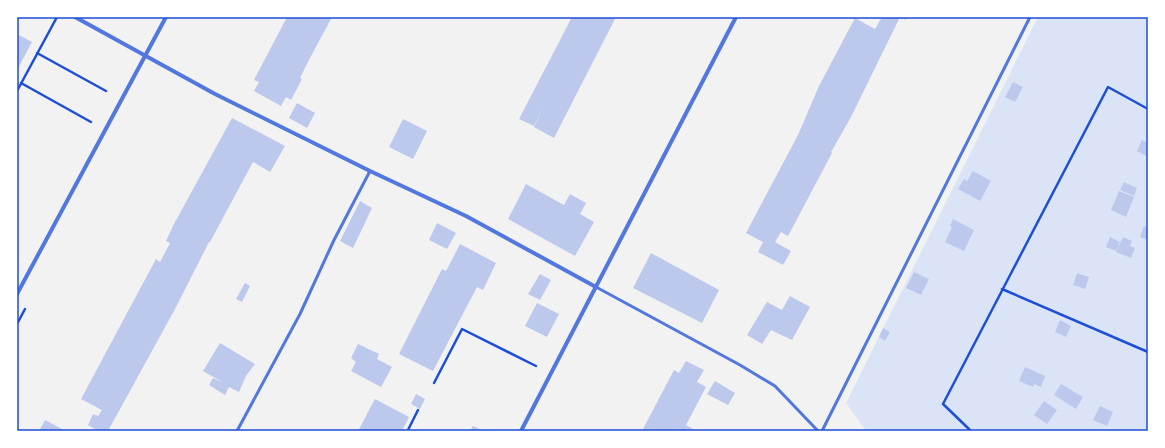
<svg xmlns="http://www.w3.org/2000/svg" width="1165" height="448" font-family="Inter,sans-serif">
<rect width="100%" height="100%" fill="#f2f2f2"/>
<path fill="#dbe4f7" d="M 1038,17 L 1148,17 L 1148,431 L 866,431 L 846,403 Z"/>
<path fill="#bdc9ec" d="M 287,17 L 331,17 L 331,19 L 310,58 L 300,78 L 302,79 L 291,100 L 286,97 L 281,106 L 254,91 L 259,82 L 254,80 Z
M 572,17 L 616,17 L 554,138 L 534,127 L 543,108 L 534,126 L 519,119 Z
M 882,17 L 907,17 L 906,20 L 900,17 L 851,117 L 831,152 L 832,153 L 788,236 L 781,232 L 775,242 L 791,251 L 783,265 L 758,252 L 763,242 L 746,233 L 798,135 L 819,86 L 855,18 L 875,29 Z
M 17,34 L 32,42 L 17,70 Z
M 1013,82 L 1023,87 L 1015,102 L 1005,97 Z
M 297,103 L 315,113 L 307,128 L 289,118 Z
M 232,118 L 285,146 L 270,172 L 253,162 L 210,242 L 209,242 L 175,309 L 108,431 L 98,431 L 88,425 L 93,414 L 98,416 L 102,410 L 81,399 L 156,259 L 160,262 L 170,243 L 166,241 L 174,224 Z
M 403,119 L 427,131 L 413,159 L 389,147 Z
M 1142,140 L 1148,143 L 1148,157 L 1137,151 Z
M 973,171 L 991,181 L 980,201 L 958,189 L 964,179 L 967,181 Z
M 1124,182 L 1137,188 L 1134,196 L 1120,190 Z
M 526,184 L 564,205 L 570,194 L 586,203 L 580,214 L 594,222 L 575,256 L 508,219 Z
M 1119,191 L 1134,197 L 1126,217 L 1111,210 Z
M 360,201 L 372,208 L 353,248 L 340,241 Z
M 953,219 L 974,230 L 964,251 L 945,242 L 952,227 L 950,226 Z
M 437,223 L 456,233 L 447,249 L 429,240 Z
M 1144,226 L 1148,228 L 1148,240 L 1140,237 Z
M 1110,237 L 1120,242 L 1116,251 L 1106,247 Z
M 1123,237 L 1132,241 L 1130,246 L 1135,248 L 1131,258 L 1116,252 Z
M 460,244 L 496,263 L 483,290 L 477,287 L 433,371 L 399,354 L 442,269 L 446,271 Z
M 651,253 L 719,290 L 702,323 L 633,288 Z
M 914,272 L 929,279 L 921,295 L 906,288 Z
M 1077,273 L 1089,277 L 1085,289 L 1073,285 Z
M 540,274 L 551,280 L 540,300 L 528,294 Z
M 245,283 L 250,286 L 242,302 L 236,299 Z
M 790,296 L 810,307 L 792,340 L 771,330 L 762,344 L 747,335 L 767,302 L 782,310 Z
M 537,303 L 559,314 L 547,337 L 525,326 Z
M 1060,320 L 1071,326 L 1066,337 L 1055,332 Z
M 883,328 L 890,332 L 885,341 L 879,337 Z
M 220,343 L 255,364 L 246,376 L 239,392 L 229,387 L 225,395 L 209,385 L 213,378 L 224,383 L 203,371 Z
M 358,344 L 379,354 L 377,359 L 392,367 L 381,387 L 351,371 L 356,362 L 351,358 Z
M 686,361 L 704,370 L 697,382 L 706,387 L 686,425 L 696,431 L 642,431 L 674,370 L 679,373 Z
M 1025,367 L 1045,376 L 1041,387 L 1034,384 L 1033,387 L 1019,381 Z
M 715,381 L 735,393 L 728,405 L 707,394 Z
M 1061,384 L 1083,397 L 1076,409 L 1054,395 Z
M 416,394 L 425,399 L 420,409 L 411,404 Z
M 375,399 L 409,417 L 402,431 L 358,431 Z
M 1044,401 L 1057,410 L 1047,424 L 1034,415 Z
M 1100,406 L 1113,412 L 1107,426 L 1093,420 Z
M 45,420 L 62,429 L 65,431 L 39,431 Z
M 473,426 L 484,431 L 470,431 Z"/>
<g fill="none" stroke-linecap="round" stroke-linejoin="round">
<path stroke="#1d4ed8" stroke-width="2.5" d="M 37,53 L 106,91
M 21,83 L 91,122
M 17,91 L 57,17
M 1002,289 L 1148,352
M 17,324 L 25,309
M 434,383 L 462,329 L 536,366
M 410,431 L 408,430 L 418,410
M 971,431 L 943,404 L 1108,87 L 1148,109"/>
<path stroke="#5277de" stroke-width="3" d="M 596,287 L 740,365 L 775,386 L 818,431
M 237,431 L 300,314 L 334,240 L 370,171
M 822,431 L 1030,17"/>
<path stroke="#5277de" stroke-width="4" d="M 75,17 L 215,94 L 370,171 L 466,216 L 596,287
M 17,294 L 166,17
M 521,431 L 736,17"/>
</g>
<rect width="1165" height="448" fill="none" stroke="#ffffff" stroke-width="36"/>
<rect x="18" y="18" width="1129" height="412" fill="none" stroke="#1d4ed8" stroke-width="1.5"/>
</svg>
